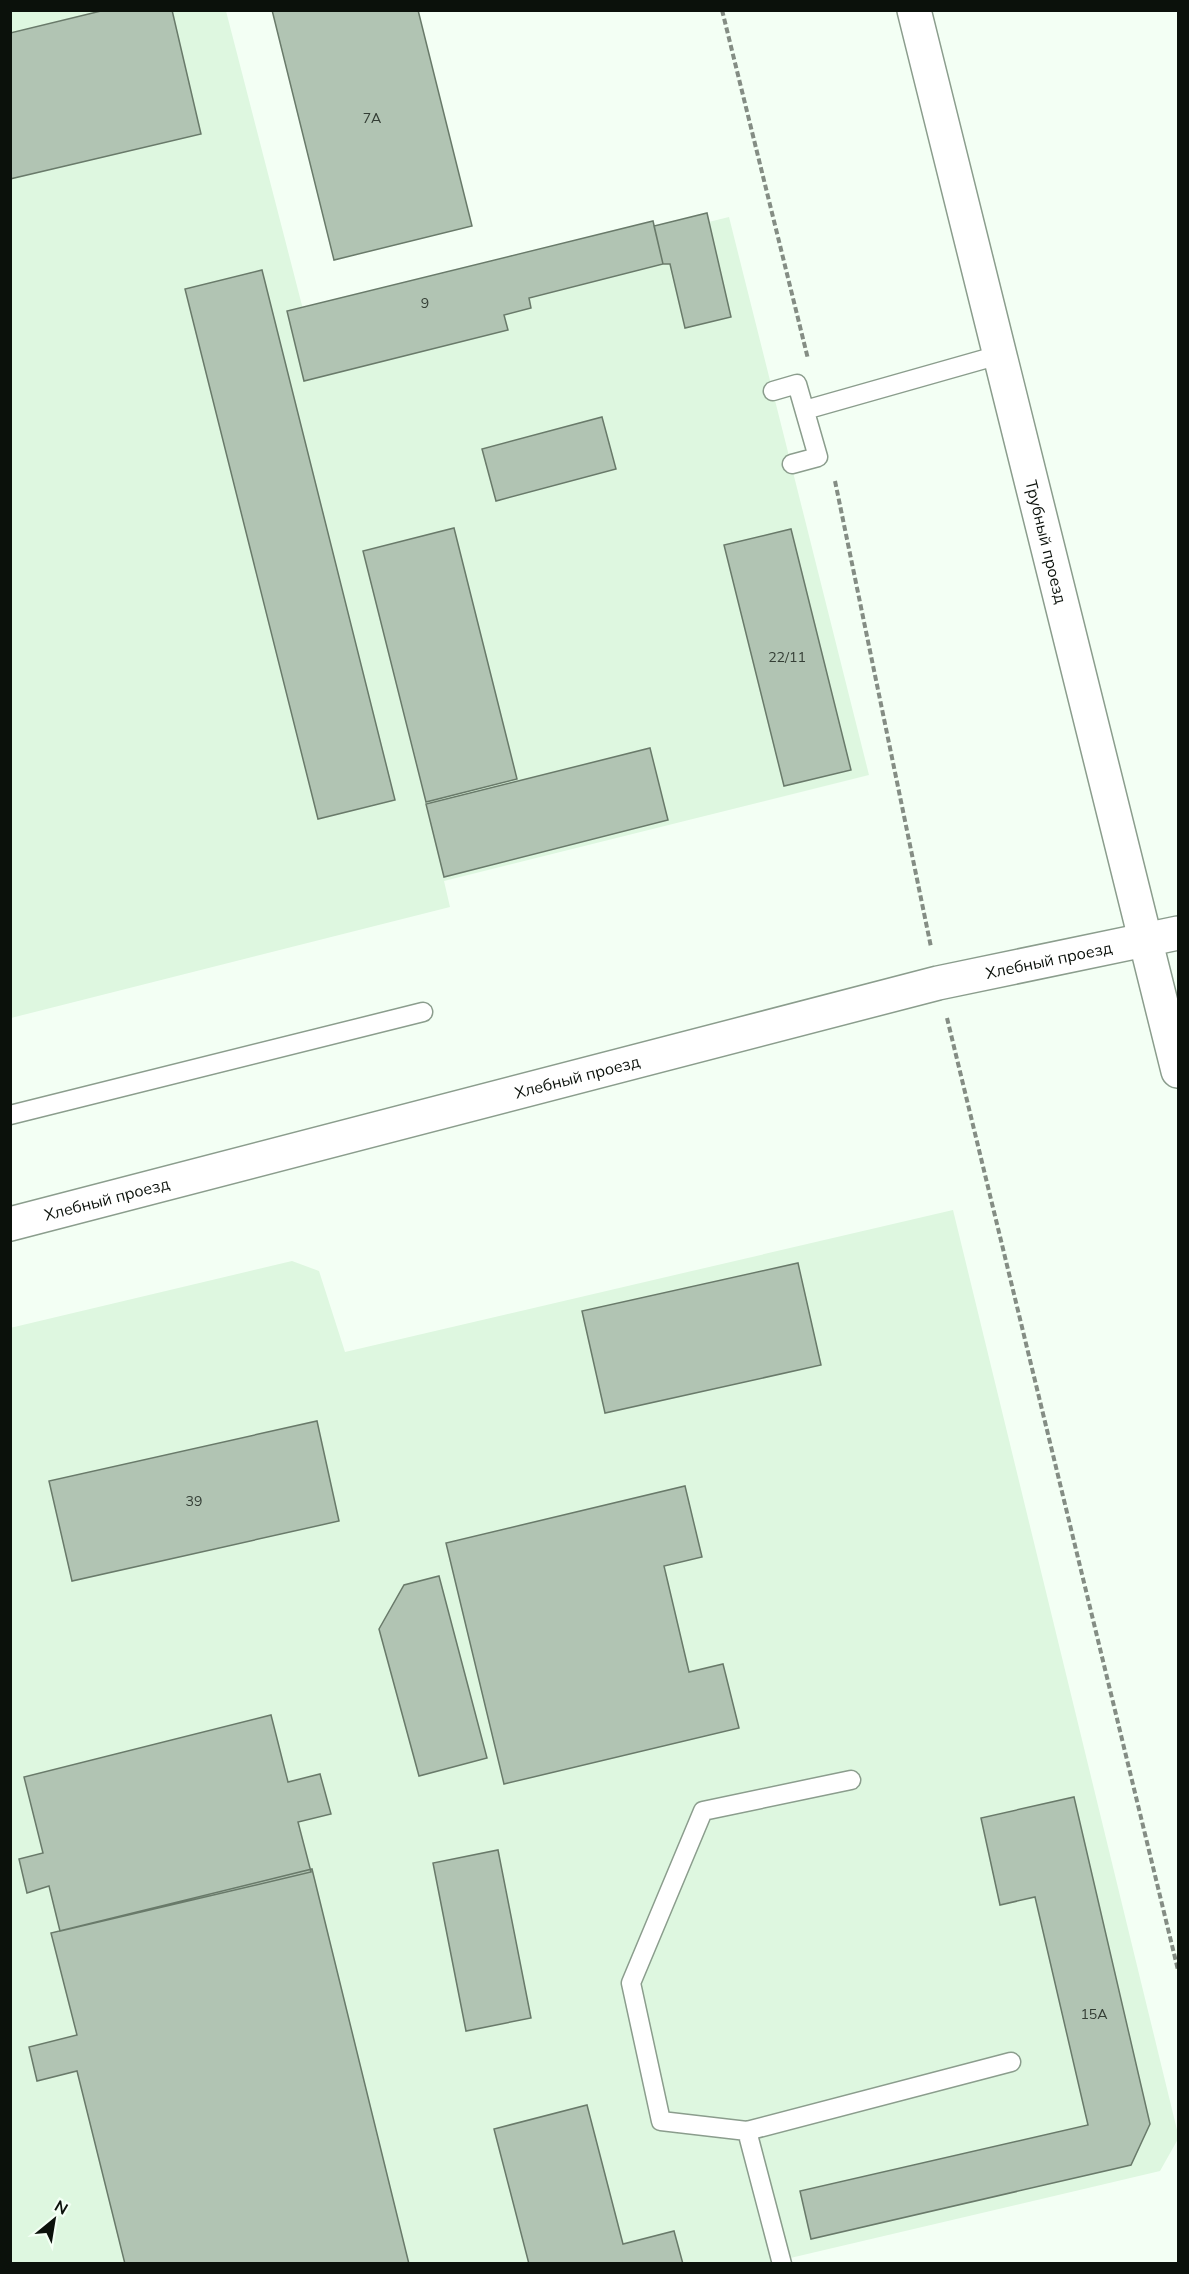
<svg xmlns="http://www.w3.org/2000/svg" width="1189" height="2274" font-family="Mulish,sans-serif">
<rect width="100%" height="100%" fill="#f3fff4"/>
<path fill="#def7e0" d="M 11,11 L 226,11 L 306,321 L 729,217 L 869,775 L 444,881 L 450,907 L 11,1018 Z
M 953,1210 L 1178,2134 L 1178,2139 L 1160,2171 L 769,2263 L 11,2263 L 10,1328 L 292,1261 L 319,1271 L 345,1352 Z"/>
<path fill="#b1c4b3" stroke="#697a6a" stroke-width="1.5" d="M 105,10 L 172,10 L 201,134 L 10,179 L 10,33 Z
M 272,10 L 418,10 L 472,226 L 334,260 Z
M 707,213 L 731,317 L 685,328 L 670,264 L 663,264 L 654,226 Z
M 653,221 L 663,264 L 529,298 L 531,308 L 504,315 L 508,330 L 304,381 L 287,311 Z
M 262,270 L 395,800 L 318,819 L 185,289 Z
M 602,417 L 616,469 L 496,501 L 482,449 Z
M 454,528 L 517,779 L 426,802 L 363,551 Z
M 791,529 L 851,770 L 784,786 L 724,545 Z
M 650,748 L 668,820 L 444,877 L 426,804 Z
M 798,1263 L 821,1365 L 605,1413 L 582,1311 Z
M 317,1421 L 339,1521 L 72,1581 L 49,1481 Z
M 685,1486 L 702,1557 L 664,1566 L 689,1672 L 723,1664 L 739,1728 L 504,1784 L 446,1543 Z
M 439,1576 L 487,1758 L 419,1776 L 379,1629 L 404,1585 Z
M 271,1715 L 288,1782 L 320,1774 L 331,1814 L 298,1822 L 311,1872 L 60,1931 L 49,1886 L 27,1893 L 19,1859 L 43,1853 L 24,1777 Z
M 1074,1797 L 1150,2124 L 1131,2165 L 811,2239 L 800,2191 L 1088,2125 L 1035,1897 L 1000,1905 L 981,1818 Z
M 498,1850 L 531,2018 L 466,2031 L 433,1863 Z
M 312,1869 L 409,2264 L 125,2264 L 77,2071 L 37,2081 L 29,2047 L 77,2035 L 51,1933 Z
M 587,2105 L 623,2244 L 674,2231 L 683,2264 L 529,2264 L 494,2129 Z"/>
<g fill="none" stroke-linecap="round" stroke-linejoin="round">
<defs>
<path id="lane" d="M 773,391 L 797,384 L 818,457 L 792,464
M 805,410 L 999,355
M 10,1115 L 423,1012
M 747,2131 L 661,2121 L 631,1983 L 703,1811 L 851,1780
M 782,2264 L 747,2131 L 1011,2062"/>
<g id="street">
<path id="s1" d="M 10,1224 L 938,983 L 1178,933"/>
</g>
<g id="secondary">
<path id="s2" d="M 914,10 L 1178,1071"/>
</g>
</defs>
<use href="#lane" stroke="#8b9d8d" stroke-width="21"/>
<use href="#street" stroke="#8b9d8d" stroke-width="36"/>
<use href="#secondary" stroke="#8b9d8d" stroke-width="36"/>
<path stroke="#848d84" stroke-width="4" stroke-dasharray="6 3" stroke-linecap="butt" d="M 722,10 L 808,359
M 835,481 L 931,947
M 947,1018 L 1178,1970"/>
<use href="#lane" stroke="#fff" stroke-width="18"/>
<use href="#street" stroke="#fff" stroke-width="33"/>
<use href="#secondary" stroke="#fff" stroke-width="33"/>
</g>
<g text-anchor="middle" stroke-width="6" stroke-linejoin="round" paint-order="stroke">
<g font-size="14" fill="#343e35">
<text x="372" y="123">7А</text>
<text x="425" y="308">9</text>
<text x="787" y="662">22/11</text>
<text x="194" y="1506">39</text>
<text x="1094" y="2019">15А</text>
</g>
<g font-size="16" fill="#0b110b" stroke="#f3fff4">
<text dy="6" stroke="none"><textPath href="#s2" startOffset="548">Трубный проезд</textPath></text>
<text dy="6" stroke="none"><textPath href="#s1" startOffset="1072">Хлебный проезд</textPath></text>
<text dy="6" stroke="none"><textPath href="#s1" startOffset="586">Хлебный проезд</textPath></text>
<text dy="6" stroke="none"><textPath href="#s1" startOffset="100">Хлебный проезд</textPath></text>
</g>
</g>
<rect width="1189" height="2274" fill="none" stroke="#0b110b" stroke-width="24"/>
<g transform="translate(54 2220) rotate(30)" stroke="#f3fff4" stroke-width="4.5" paint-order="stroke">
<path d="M0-4.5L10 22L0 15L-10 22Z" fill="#0b110b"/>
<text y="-9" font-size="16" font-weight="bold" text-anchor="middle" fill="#0b110b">N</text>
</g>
</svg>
